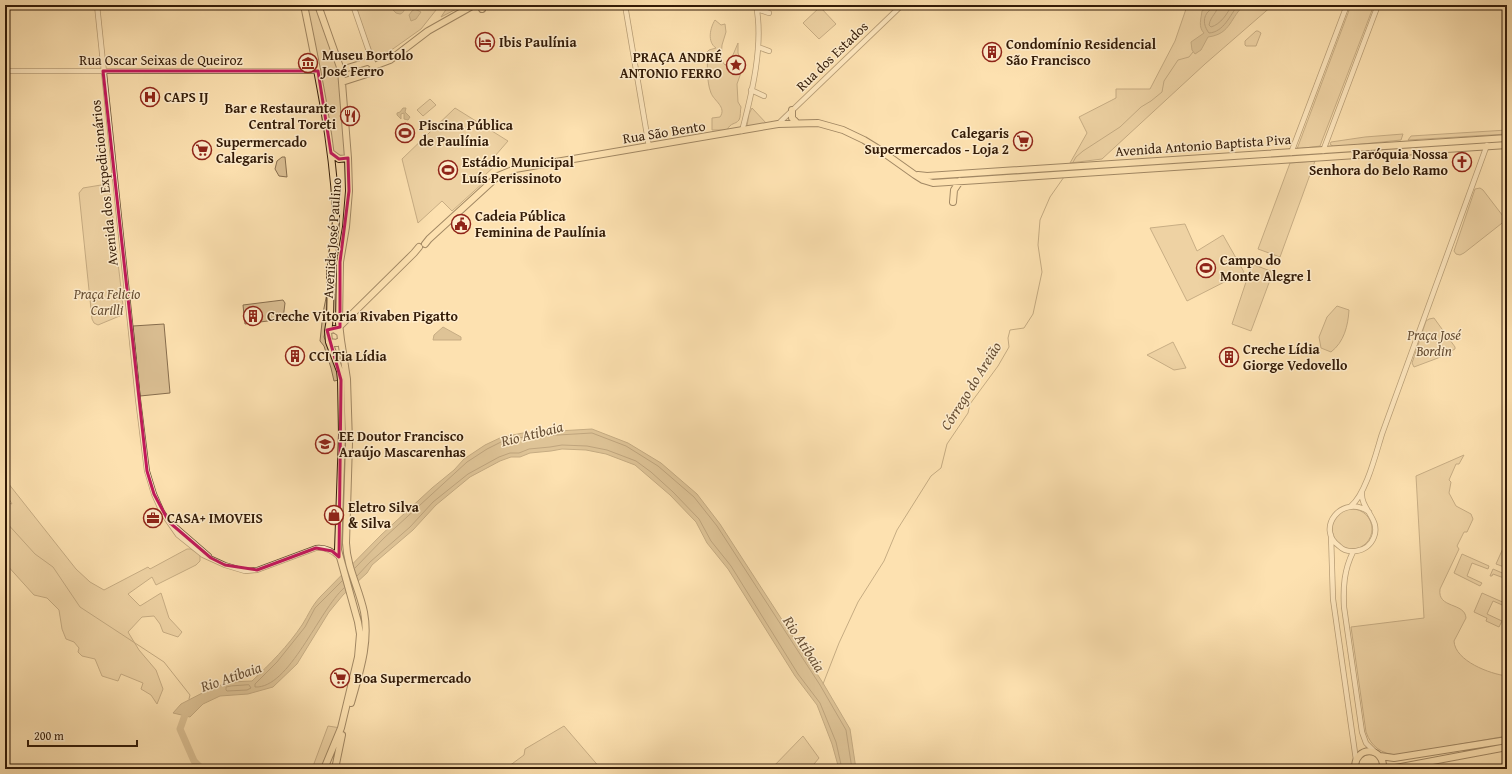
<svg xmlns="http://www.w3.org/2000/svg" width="1512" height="774" font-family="'Gentium Book Plus',serif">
<rect width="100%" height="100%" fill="#fde1b0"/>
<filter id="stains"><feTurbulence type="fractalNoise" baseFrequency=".005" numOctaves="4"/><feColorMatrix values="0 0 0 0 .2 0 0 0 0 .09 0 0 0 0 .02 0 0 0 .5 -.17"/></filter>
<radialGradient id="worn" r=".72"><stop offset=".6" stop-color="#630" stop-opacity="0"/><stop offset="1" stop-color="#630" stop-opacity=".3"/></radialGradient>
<path fill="#dbbf93" stroke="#876d4d" d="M 304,5 L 318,5 L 341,70 L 348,158 L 342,159 L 331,153 Z
M 354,5 L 440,5 L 421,29 L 390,51 L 374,57 Z
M 449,5 L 464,5 L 441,17 Z
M 1190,5 L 1273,5 L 1205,64 L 1102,159 L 1070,163 L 1087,133 L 1079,117 L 1116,98 L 1116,89 L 1150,89 L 1175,41 L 1186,9 Z
M 1351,5 L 1374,5 L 1320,146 L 1297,149 Z
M 820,7 L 836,24 L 819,39 L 803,23 Z
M 715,20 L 721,25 L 725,24 L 726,32 L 722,45 L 721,60 L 725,65 L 730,62 L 738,43 L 738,53 L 743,67 L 737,84 L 738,102 L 741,107 C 740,110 741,117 739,120 C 735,125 731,122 727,130 L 712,130 L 712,118 L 720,117 C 727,107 714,101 711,93 C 706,80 708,66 707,52 L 709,50 L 716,48 C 707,42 710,28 715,20 Z
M 1256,31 L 1258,31 L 1261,33 L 1256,46 L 1246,46 L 1245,45 L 1245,41 Z
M 430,99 L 436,105 L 423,116 L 417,110 Z
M 455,108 L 508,141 L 495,156 L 498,163 L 484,176 L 484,182 L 452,211 L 442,201 L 418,223 L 402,159 Z
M 752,108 L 767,124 L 748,127 L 747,126 L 749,114 Z
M 1507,130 L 1507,134 L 1408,140 L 1411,136 Z
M 1403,134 L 1401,140 L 1334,147 L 1330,144 L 1331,142 L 1365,137 Z
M 282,157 L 285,157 L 287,177 L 279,176 L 275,169 L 277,161 Z
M 1315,161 L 1280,257 L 1258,249 L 1290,163 Z
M 101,185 L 107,187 L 110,192 L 123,306 L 122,315 L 98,325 L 94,323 L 92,319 L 79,193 L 83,188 Z
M 1480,188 L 1483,190 L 1506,220 L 1464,253 L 1460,255 L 1456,254 L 1454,251 L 1475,189 Z
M 1185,224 L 1197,251 L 1223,235 L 1244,272 L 1187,301 L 1150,228 Z
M 1252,264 L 1273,272 L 1251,331 L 1232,324 Z
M 332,268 L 329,315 L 324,337 L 338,372 L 339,380 L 334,381 L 331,368 L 324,346 L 320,341 L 323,313 Z
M 283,300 L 285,303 L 283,319 L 245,324 L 243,305 Z
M 1337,306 L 1349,310 C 1348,326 1344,342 1331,352 L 1321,348 L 1319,337 L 1327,317 Z
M 1434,318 L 1455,347 L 1455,349 L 1438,358 L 1414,367 L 1412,363 L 1426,321 L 1429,319 Z
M 164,324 L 170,393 L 140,396 L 133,326 Z
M 1173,342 L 1186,368 L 1174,370 L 1147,355 Z
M 1464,455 L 1459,464 L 1456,464 L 1449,480 L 1451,482 L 1449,493 L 1456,506 L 1471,514 L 1473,519 L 1467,532 L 1464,532 L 1457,546 L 1459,549 L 1440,589 C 1437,609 1465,602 1466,618 L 1454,641 C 1455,661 1490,674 1507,676 L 1507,736 L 1397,755 C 1382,754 1371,747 1366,732 L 1351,627 L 1424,618 L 1416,476 Z
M 8,483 L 76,569 L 90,582 L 104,590 L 148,567 L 150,569 L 187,549 L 191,549 L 200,555 L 200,561 L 196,565 L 156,585 L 152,577 L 128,594 L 140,606 L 161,593 L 169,618 L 182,632 L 178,637 L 163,632 L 160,624 L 154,616 L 142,617 L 128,632 L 139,650 L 156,670 L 163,689 L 157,704 L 151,695 L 141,689 L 143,683 L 121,674 L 118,681 L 102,676 L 95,659 L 82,656 L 78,652 L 79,648 L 74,642 L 66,639 L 62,629 L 59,610 L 47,598 L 34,595 L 5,563 L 5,502 L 12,504 L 5,492 L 5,484 Z
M1332 529a20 20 0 1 1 40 0a20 20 0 1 1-40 0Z
M 1504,546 L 1507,547 L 1507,568 L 1496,564 Z
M 1462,554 L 1489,566 L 1488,569 L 1472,563 L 1467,576 L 1482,583 L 1480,586 L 1454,573 Z
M 1493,569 L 1507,575 L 1507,584 L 1504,582 L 1504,578 L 1493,574 L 1492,576 L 1490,576 Z
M 1482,593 L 1507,604 L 1507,607 L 1493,601 L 1487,614 L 1502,621 L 1499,627 L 1486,621 L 1487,618 L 1474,612 Z
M 328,726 L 341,728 L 325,769 L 312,769 Z
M 564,726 L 601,769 L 505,769 L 524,755 L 525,749 Z
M 803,736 L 819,758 L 810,769 L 771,769 Z"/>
<path fill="#b89e77" stroke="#836a4a" d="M 388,5 L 405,5 C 405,9 404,13 400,14 L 396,13 Z
M 1211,5 L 1245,5 C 1230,16 1232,34 1208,37 L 1201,50 L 1195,54 L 1192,50 L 1191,42 L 1204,33 C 1198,27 1201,19 1202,11 Z
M 415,9 L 421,12 L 416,19 L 411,21 L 409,15 L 412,11 Z
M 403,108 L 406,108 L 405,112 L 410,117 L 408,120 L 404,119 L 404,113 L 401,114 L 401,119 L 397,115 L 397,113 L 400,112 Z
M 406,123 L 409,136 L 403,138 L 400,125 Z
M 443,327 L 461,337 L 461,340 L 433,340 L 434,335 Z
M 592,429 L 628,443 L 661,463 L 697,494 L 720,524 L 823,683 L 850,729 L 856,769 L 839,769 L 832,744 L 817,705 L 795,676 L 728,569 L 707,543 L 696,522 L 670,495 L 635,465 L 606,454 L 586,450 L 562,449 L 551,451 L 530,453 L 520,457 L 511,457 L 500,461 L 470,477 L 436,505 L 413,530 L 372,565 L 367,573 L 343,595 L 329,612 L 297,664 L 273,687 L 248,694 L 220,696 L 203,704 L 190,717 L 173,713 L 181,704 L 212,688 L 230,682 L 252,681 C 270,664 288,646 302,625 C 309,614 311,607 320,597 L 381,535 L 432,488 L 454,470 L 464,459 L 485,445 L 502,437 L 523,433 Z"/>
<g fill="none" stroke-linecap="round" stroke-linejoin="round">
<path stroke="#765c3f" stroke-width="1" d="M 1213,5 C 1212,10 1210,9 1207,13 C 1202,20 1205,28 1209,33 C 1224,32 1230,15 1238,5
M 1218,5 C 1217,14 1211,15 1209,25 L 1211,27 C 1221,24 1227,14 1232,5
M 355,568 L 384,538 L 467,462 L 487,449 L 503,441 L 524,437 L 592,433 L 626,446 L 658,466 L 694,497 L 717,526 L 820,685 L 846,730 L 852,769
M 357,576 L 370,562 L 410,527 L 433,502 L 468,474 L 499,457 L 510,453 L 519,453 L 529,449 L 550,447 L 562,445 L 587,446 L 607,450 L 636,461 L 651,472 L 673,492 L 699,519 L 711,541 L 731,566 L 798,674 L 820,703 L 836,742 L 842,769
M 342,581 L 315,608 L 305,627 L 277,662 L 255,684 L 255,687 C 289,689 319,610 344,588
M 249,685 L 251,688 L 247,690 L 227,691 L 226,690 L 226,687 L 231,686 Z"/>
<path stroke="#836a4a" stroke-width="1" d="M 1072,164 L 1076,157 L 1083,151 L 1120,127 L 1141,107 L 1151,101 L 1162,92 L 1164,81 L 1178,60 L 1189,57 L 1193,52
M 5,521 L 35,554 L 53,567 L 80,607 L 164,662 L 190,695 L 189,699
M 823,684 L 839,643 L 858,602 L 884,561 L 897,530 L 931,476 L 941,468 L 947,444 L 968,413 L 970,404 L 998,366 L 1009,347 L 1008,338 L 1010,330 L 1024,328 L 1033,314 L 1042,272 L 1038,245 L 1040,220 L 1050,197 L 1064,177"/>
<path stroke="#b89e77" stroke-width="7" d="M 191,708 L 185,715 L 180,729 L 194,761 L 202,769"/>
<defs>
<path id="minor" d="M 97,5 L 138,399 L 147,471 L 154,494 L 162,512 L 178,535 L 203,555 L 225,565 L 245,571 L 257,570 L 316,548 C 325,547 332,550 339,557
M 353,5 L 374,66
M 625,5 L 649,147
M 757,9 L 769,13
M 758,47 L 769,51
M 5,71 L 318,71
M 751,90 L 764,96
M 778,124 L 902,5
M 742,131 C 752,93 764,44 756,5
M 1323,151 L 1378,5
M 1291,153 L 1347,5
M 1362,492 C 1360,509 1381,519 1374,537 C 1371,545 1364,550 1356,551 C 1349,552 1343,550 1339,546 C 1315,529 1342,493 1369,512
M 1351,506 C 1366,494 1376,453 1382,434 L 1487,145
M 171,523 L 209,556
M 1331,535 L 1333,599 L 1356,760
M 1353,552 C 1344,570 1343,587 1344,607 L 1362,732 L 1366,743 L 1375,752"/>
<path id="major" d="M 304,5 C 318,73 332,140 336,210 C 337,232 331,254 330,276 C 330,296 332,312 328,331
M 318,5 L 341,70 L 348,158 L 349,191 L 346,227 L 340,262 L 339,323 L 341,340 L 337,343 L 329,342 L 328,331 L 334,329 L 340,333
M 481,5 L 482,9
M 341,70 L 367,62 L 369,62 L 374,66
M 342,82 L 370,73 L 374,66 L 390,60 L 428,31 L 474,5
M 792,110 L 792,118 L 797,123
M 331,153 L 339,159 L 348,158
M 918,175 L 927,176 L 1507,138
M 953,202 L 954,190 L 960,181
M 425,244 L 429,239 L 498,176 L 515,169 L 778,124 L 818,123 L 843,130 L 864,140 L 877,148 L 915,175 L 923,180 L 933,183 L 1507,145
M 338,328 L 414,253 L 419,247
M 341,340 L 347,379 L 349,443 L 346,543 C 347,568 359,588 364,612 C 370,643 359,674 351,703
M 1380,756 L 1394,758 L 1507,740
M 324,769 L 341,728 L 358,657 L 360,634 L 358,622 L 338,550 L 342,435 L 341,380 L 340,371 L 329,342
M 335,769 L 342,735
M 1355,769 C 1354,745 1385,746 1383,769
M 1390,769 L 1507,747"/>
</defs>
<use href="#minor" stroke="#664c31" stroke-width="6"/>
<use href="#major" stroke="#331b07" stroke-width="8"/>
<use href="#minor" stroke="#feeccc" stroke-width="4.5"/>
<use href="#major" stroke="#fde1b0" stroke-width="6"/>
</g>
<path d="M0 0H1512V774H0ZM 103,71 L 318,71 L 331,153 L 339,159 L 348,158 L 349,191 L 340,262 L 340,327 L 327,330 L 341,380 L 339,557 L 332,551 L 316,548 L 257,570 L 225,565 L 211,558 L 169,522 L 154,494 L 147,471 Z" fill="#fde1b0" fill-opacity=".55" fill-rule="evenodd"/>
<path fill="none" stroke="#c2185b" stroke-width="3" stroke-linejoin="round" d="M 103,71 L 318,71 L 331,153 L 339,159 L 348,158 L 349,191 L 340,262 L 340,327 L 327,330 L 341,380 L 339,557 L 332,551 L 316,548 L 257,570 L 225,565 L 211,558 L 169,522 L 154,494 L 147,471 Z"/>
<defs>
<symbol id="hotel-ring" viewBox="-11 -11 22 22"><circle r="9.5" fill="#feeccc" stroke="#8f2418" stroke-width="1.5"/><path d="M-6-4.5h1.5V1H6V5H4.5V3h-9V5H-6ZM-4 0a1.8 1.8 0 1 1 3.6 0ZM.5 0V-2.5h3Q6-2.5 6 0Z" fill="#8f2418"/></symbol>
<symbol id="building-ring" viewBox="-11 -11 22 22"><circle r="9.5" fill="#feeccc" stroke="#8f2418" stroke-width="1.5"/><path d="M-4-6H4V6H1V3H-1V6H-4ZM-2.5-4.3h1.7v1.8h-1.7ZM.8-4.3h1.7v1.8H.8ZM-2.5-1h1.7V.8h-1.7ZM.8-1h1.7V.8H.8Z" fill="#8f2418"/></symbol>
<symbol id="museum-ring" viewBox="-11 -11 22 22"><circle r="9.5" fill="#feeccc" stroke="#8f2418" stroke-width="1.5"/><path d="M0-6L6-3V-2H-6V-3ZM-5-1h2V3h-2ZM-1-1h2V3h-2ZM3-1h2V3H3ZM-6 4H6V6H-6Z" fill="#8f2418"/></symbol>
<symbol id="sight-ring" viewBox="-11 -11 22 22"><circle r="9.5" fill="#feeccc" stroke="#8f2418" stroke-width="1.5"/><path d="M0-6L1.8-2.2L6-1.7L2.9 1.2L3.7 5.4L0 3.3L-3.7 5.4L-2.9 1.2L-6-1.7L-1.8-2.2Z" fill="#8f2418"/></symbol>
<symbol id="hospital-ring" viewBox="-11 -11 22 22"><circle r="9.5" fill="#feeccc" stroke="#8f2418" stroke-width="1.5"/><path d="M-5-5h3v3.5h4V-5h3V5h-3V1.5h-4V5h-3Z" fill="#8f2418"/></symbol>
<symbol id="restaurant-ring" viewBox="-11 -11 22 22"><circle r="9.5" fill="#feeccc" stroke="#8f2418" stroke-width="1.5"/><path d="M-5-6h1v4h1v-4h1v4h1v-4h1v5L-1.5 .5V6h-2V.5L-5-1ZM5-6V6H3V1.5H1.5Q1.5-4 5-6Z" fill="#8f2418"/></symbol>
<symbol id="stadium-ring" viewBox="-11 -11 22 22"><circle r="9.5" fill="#feeccc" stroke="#8f2418" stroke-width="1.5"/><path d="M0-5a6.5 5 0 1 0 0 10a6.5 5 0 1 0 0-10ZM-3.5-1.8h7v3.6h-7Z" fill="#8f2418"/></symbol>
<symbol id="supermarket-ring" viewBox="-11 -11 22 22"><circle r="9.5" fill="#feeccc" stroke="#8f2418" stroke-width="1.5"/><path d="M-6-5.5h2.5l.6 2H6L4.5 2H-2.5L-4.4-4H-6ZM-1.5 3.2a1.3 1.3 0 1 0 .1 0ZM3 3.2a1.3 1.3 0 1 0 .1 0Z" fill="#8f2418"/></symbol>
<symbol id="church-ring" viewBox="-11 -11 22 22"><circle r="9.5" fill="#feeccc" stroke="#8f2418" stroke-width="1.5"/><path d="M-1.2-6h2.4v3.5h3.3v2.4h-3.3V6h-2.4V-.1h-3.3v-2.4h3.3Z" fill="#8f2418"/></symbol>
<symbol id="civic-ring" viewBox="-11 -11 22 22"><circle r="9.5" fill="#feeccc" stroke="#8f2418" stroke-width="1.5"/><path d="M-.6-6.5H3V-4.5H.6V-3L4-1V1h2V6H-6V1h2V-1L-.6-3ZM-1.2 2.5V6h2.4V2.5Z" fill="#8f2418"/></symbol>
<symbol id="school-ring" viewBox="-11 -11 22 22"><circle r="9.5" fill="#feeccc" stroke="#8f2418" stroke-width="1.5"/><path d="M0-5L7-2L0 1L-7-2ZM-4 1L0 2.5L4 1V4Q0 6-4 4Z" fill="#8f2418"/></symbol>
<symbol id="shop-ring" viewBox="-11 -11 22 22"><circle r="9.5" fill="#feeccc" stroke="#8f2418" stroke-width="1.5"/><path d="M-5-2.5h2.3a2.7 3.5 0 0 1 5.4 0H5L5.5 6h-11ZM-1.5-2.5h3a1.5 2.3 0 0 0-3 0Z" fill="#8f2418"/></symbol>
<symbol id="office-ring" viewBox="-11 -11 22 22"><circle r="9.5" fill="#feeccc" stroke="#8f2418" stroke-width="1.5"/><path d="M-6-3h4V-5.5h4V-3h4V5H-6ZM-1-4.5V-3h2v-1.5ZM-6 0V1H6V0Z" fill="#8f2418"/></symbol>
</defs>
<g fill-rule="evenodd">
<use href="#hotel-ring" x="474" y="31" width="22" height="22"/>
<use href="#building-ring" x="981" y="41" width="22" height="22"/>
<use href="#museum-ring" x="297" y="52" width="22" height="22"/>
<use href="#sight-ring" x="725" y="54" width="22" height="22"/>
<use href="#hospital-ring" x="139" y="86" width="22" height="22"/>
<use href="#restaurant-ring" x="339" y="105" width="22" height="22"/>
<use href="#stadium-ring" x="394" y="122" width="22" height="22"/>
<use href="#supermarket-ring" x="1012" y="130" width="22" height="22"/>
<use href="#supermarket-ring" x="191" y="139" width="22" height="22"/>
<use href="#church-ring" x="1451" y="151" width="22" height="22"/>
<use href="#stadium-ring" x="437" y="159" width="22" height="22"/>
<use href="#civic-ring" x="450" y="213" width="22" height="22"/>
<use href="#stadium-ring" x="1195" y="257" width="22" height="22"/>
<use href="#building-ring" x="242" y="305" width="22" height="22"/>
<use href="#building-ring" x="284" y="345" width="22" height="22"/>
<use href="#building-ring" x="1218" y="346" width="22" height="22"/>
<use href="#school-ring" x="314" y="433" width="22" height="22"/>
<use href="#shop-ring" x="323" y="504" width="22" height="22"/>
<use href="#office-ring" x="142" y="507" width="22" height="22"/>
<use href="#supermarket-ring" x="329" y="667" width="22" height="22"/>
</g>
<g text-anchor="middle" stroke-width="3" stroke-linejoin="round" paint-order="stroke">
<g font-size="14" font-weight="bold" fill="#331b07" stroke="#feeccc" text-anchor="start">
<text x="499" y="47">Ibis Paulínia</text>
<text x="1006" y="49">Condomínio Residencial<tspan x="1006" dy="16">São Francisco</tspan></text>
<text x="322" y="60">Museu Bortolo<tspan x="322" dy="16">José Ferro</tspan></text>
<text x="722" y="62" text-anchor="end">PRAÇA ANDRÉ<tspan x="722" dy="16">ANTONIO FERRO</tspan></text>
<text x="164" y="102">CAPS IJ</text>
<text x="336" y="113" text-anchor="end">Bar e Restaurante<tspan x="336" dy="16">Central Toreti</tspan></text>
<text x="419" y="130">Piscina Pública<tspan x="419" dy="16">de Paulínia</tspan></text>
<text x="1009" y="138" text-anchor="end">Calegaris<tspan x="1009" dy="16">Supermercados - Loja 2</tspan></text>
<text x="216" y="147">Supermercado<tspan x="216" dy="16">Calegaris</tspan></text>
<text x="1448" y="159" text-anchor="end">Paróquia Nossa<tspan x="1448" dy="16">Senhora do Belo Ramo</tspan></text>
<text x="462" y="167">Estádio Municipal<tspan x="462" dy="16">Luís Perissinoto</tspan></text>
<text x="475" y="221">Cadeia Pública<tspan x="475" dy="16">Feminina de Paulínia</tspan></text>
<text x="1220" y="265">Campo do<tspan x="1220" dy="16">Monte Alegre l</tspan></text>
<text x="267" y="321">Creche Vitoria Rivaben Pigatto</text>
<text x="1243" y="354">Creche Lídia<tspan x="1243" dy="16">Giorge Vedovello</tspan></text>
<text x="309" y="361">CCI Tia Lídia</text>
<text x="339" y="441">EE Doutor Francisco<tspan x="339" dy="16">Araújo Mascarenhas</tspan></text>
<text x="348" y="512">Eletro Silva<tspan x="348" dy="16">&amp; Silva</tspan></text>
<text x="167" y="523">CASA+ IMOVEIS</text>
<text x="354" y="683">Boa Supermercado</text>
</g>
<g font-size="14" fill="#331b07" stroke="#feeccc">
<text transform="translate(832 56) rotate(-44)" y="5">Rua dos Estados</text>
<text x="161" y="65">Rua Oscar Seixas de Queiroz</text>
<text transform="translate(664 132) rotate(-9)" y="5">Rua São Bento</text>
<text transform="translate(1203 145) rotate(-4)" y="5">Avenida Antonio Baptista Piva</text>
<text transform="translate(104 183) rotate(-96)" y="5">Avenida dos Expedicionários</text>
<text transform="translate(332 238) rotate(-86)" y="5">Avenida José Paulino</text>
</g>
<g font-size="14" font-style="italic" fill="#654c31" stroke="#feeccc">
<text x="107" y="299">Praça Felicio<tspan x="107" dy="16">Carilli</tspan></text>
<text x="1434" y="340">Praça José<tspan x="1434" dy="16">Bordin</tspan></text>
</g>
<g font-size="15" font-style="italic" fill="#684f34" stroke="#feeccc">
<text transform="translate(971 386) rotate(-58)" y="5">Córrego do Areião</text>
<text transform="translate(532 434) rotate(-14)" y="5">Rio Atibaia</text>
<text transform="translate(804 644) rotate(57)" y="5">Rio Atibaia</text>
<text transform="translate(231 677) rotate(-19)" y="5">Rio Atibaia</text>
</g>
</g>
<rect width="1512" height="774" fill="none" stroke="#fde1b0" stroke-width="20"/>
<rect x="6" y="6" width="1500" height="762" fill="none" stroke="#331b07" stroke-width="2"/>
<rect x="10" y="10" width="1492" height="754" fill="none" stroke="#331b07"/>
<path d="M28 740v6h109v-6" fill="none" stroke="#331b07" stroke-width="2"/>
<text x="34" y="740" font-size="12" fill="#331b07" stroke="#feeccc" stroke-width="3" paint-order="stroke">200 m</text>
<rect width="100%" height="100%" filter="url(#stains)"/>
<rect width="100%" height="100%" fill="url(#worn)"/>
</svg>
